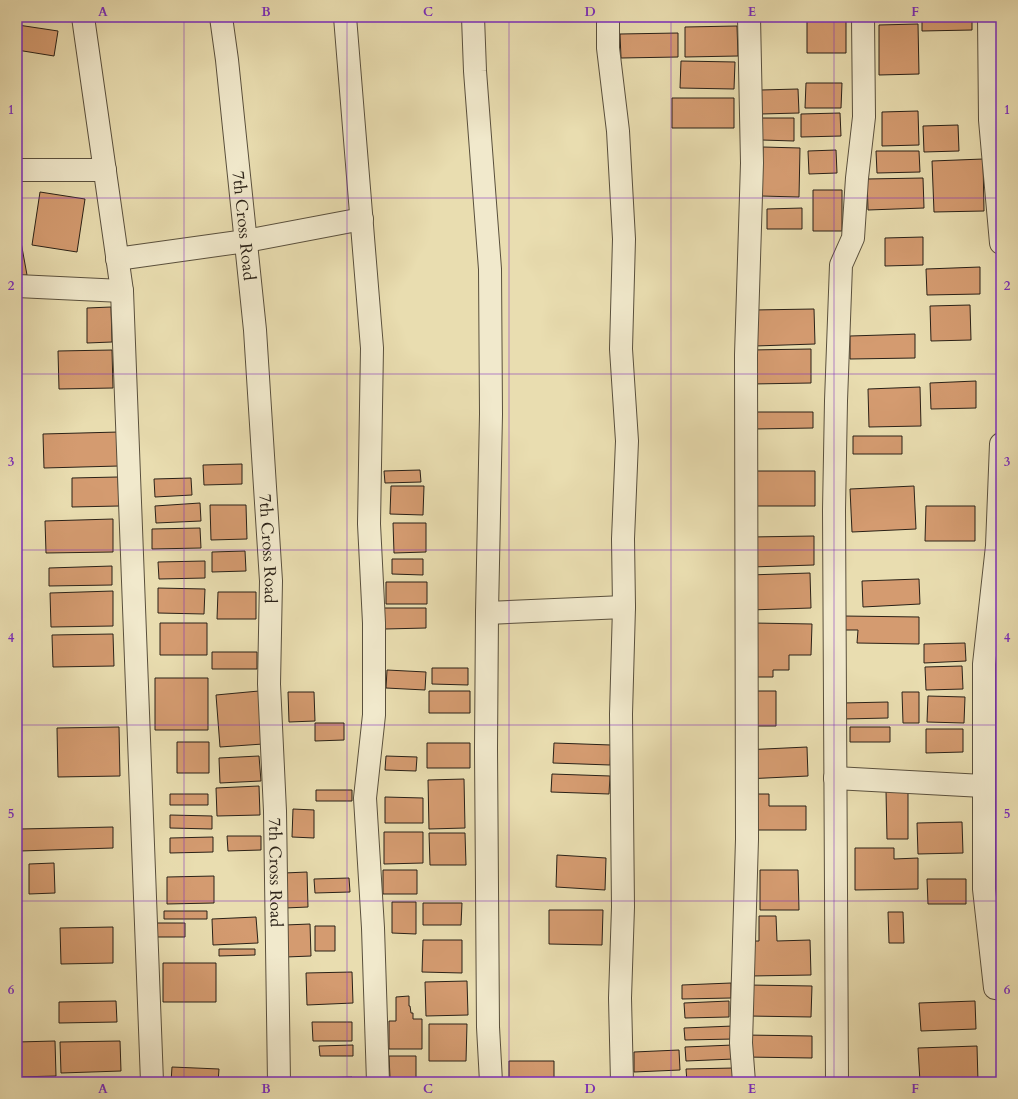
<svg xmlns="http://www.w3.org/2000/svg" width="1018" height="1099" font-family="Cardo,serif">
<rect width="100%" height="100%" fill="#e9ddb0"/>
<filter id="stains"><feTurbulence type="fractalNoise" baseFrequency=".005" numOctaves="4"/><feColorMatrix values="0 0 0 0 .2 0 0 0 0 .09 0 0 0 0 .02 0 0 0 .5 -.17"/></filter>
<radialGradient id="worn" r=".72"><stop offset=".6" stop-color="#630" stop-opacity="0"/><stop offset="1" stop-color="#630" stop-opacity=".3"/></radialGradient>
<path fill="#d49b70" stroke="#2a2117" d="M 622,17 L 670,17 L 671,20 L 622,21 Z
M 922,17 L 972,17 L 972,30 L 922,31 Z
M 807,21 L 846,21 L 846,53 L 807,53 Z
M 918,24 L 919,74 L 879,75 L 879,25 Z
M 18,25 L 58,31 L 54,56 L 17,50 Z
M 737,26 L 738,56 L 685,57 L 685,27 Z
M 678,33 L 678,57 L 621,58 L 620,34 Z
M 681,61 L 735,62 L 734,89 L 680,88 Z
M 806,83 L 842,83 L 841,108 L 805,108 Z
M 798,89 L 799,113 L 761,114 L 761,90 Z
M 672,98 L 734,98 L 734,128 L 672,128 Z
M 918,111 L 919,145 L 882,146 L 882,112 Z
M 840,113 L 841,136 L 801,137 L 801,114 Z
M 762,118 L 794,118 L 794,141 L 762,140 Z
M 958,125 L 959,151 L 924,152 L 923,126 Z
M 763,147 L 800,148 L 799,197 L 761,196 Z
M 836,150 L 837,173 L 809,174 L 808,151 Z
M 876,151 L 919,151 L 920,172 L 877,173 Z
M 983,159 L 984,211 L 934,212 L 932,161 Z
M 923,178 L 924,208 L 868,210 L 867,179 Z
M 813,190 L 842,190 L 842,231 L 813,231 Z
M 40,192 L 85,199 L 77,252 L 32,245 Z
M 802,208 L 802,229 L 767,229 L 767,209 Z
M 17,220 L 27,275 L 17,276 Z
M 923,237 L 923,265 L 885,266 L 885,238 Z
M 980,267 L 980,294 L 927,295 L 926,269 Z
M 970,305 L 971,340 L 931,341 L 930,306 Z
M 111,307 L 112,342 L 87,343 L 87,308 Z
M 814,309 L 815,344 L 755,346 L 754,310 Z
M 915,334 L 915,358 L 850,359 L 850,336 Z
M 811,349 L 811,383 L 752,384 L 751,350 Z
M 112,350 L 113,388 L 59,389 L 58,351 Z
M 976,381 L 976,408 L 931,409 L 930,383 Z
M 920,387 L 921,426 L 869,427 L 868,389 Z
M 754,412 L 813,412 L 813,428 L 754,429 Z
M 119,432 L 119,466 L 44,468 L 43,434 Z
M 853,436 L 902,436 L 902,454 L 853,454 Z
M 242,464 L 242,484 L 204,485 L 203,465 Z
M 420,470 L 421,482 L 385,483 L 384,471 Z
M 755,471 L 815,471 L 815,506 L 755,506 Z
M 118,477 L 119,506 L 72,507 L 72,478 Z
M 191,478 L 192,495 L 155,497 L 154,479 Z
M 391,486 L 424,486 L 423,515 L 390,514 Z
M 914,486 L 916,529 L 852,532 L 850,489 Z
M 200,503 L 201,521 L 156,523 L 155,506 Z
M 210,505 L 246,505 L 247,539 L 211,540 Z
M 926,506 L 975,506 L 975,541 L 925,541 Z
M 113,519 L 113,552 L 46,553 L 45,521 Z
M 393,523 L 426,523 L 426,552 L 394,553 Z
M 200,528 L 201,548 L 152,549 L 152,529 Z
M 814,536 L 814,565 L 751,567 L 750,537 Z
M 245,551 L 246,571 L 212,572 L 212,552 Z
M 392,559 L 423,559 L 423,575 L 392,574 Z
M 205,561 L 205,578 L 159,579 L 158,562 Z
M 112,566 L 112,585 L 49,586 L 49,568 Z
M 810,573 L 811,608 L 750,610 L 749,575 Z
M 919,579 L 920,604 L 863,607 L 862,581 Z
M 386,582 L 427,582 L 427,604 L 386,604 Z
M 158,588 L 205,589 L 204,614 L 158,613 Z
M 113,591 L 113,626 L 51,627 L 50,593 Z
M 218,592 L 256,592 L 256,619 L 217,619 Z
M 384,608 L 426,608 L 426,628 L 385,629 Z
M 844,616 L 919,617 L 919,644 L 857,643 L 858,630 L 844,630 Z
M 160,623 L 207,623 L 207,655 L 160,655 Z
M 753,623 L 812,624 L 811,655 L 789,655 L 789,670 L 773,670 L 773,677 L 752,677 Z
M 113,634 L 114,666 L 53,667 L 52,635 Z
M 965,643 L 966,661 L 924,663 L 924,644 Z
M 212,652 L 257,652 L 257,669 L 212,669 Z
M 962,666 L 963,689 L 926,690 L 925,667 Z
M 432,668 L 468,668 L 468,685 L 432,684 Z
M 387,670 L 426,672 L 425,690 L 386,688 Z
M 155,678 L 208,678 L 208,730 L 155,730 Z
M 259,691 L 263,744 L 220,747 L 216,695 Z
M 429,691 L 470,691 L 470,713 L 429,713 Z
M 755,691 L 776,691 L 776,726 L 756,726 Z
M 288,692 L 314,692 L 315,721 L 289,722 Z
M 902,692 L 919,692 L 919,723 L 903,723 Z
M 928,696 L 965,697 L 964,723 L 927,722 Z
M 888,702 L 888,718 L 843,719 L 843,703 Z
M 315,723 L 344,723 L 344,740 L 315,741 Z
M 119,727 L 120,776 L 58,777 L 57,728 Z
M 850,727 L 890,727 L 890,742 L 850,742 Z
M 926,729 L 963,729 L 963,752 L 926,753 Z
M 177,742 L 209,742 L 209,773 L 177,773 Z
M 427,743 L 470,743 L 470,768 L 427,768 Z
M 554,743 L 611,745 L 610,765 L 553,763 Z
M 807,747 L 808,776 L 745,779 L 743,750 Z
M 259,756 L 261,781 L 220,783 L 219,758 Z
M 386,756 L 417,757 L 416,771 L 385,770 Z
M 552,774 L 610,776 L 609,794 L 551,792 Z
M 464,779 L 465,828 L 429,829 L 428,780 Z
M 259,786 L 260,815 L 217,816 L 216,788 Z
M 316,790 L 352,790 L 352,801 L 316,801 Z
M 886,791 L 908,791 L 908,839 L 887,839 Z
M 170,794 L 208,794 L 208,805 L 170,805 Z
M 745,794 L 769,794 L 769,806 L 806,806 L 806,830 L 745,830 Z
M 385,797 L 423,798 L 423,823 L 385,823 Z
M 293,809 L 314,810 L 314,838 L 292,837 Z
M 170,815 L 212,816 L 212,829 L 170,828 Z
M 962,822 L 963,853 L 918,854 L 917,823 Z
M 113,827 L 113,848 L 20,851 L 20,829 Z
M 384,832 L 423,832 L 423,863 L 384,864 Z
M 429,833 L 465,833 L 466,865 L 430,865 Z
M 227,836 L 261,836 L 261,850 L 228,851 Z
M 213,837 L 213,852 L 170,853 L 170,838 Z
M 855,848 L 894,848 L 894,859 L 918,858 L 918,889 L 855,890 Z
M 557,855 L 606,858 L 605,890 L 556,887 Z
M 54,863 L 55,893 L 29,894 L 29,864 Z
M 383,870 L 417,870 L 417,894 L 383,894 Z
M 760,870 L 798,870 L 799,910 L 760,910 Z
M 307,872 L 308,907 L 285,908 L 284,873 Z
M 214,876 L 214,903 L 167,904 L 167,877 Z
M 349,878 L 350,892 L 315,893 L 314,879 Z
M 927,879 L 966,879 L 966,904 L 928,904 Z
M 392,902 L 416,902 L 416,934 L 392,933 Z
M 423,903 L 462,903 L 461,925 L 423,925 Z
M 549,910 L 603,910 L 602,945 L 549,944 Z
M 164,911 L 207,911 L 207,919 L 164,919 Z
M 888,912 L 903,912 L 904,943 L 889,943 Z
M 759,916 L 776,916 L 777,941 L 810,940 L 811,975 L 751,976 L 751,941 L 759,941 Z
M 256,917 L 258,943 L 213,945 L 212,919 Z
M 154,923 L 185,923 L 185,937 L 154,937 Z
M 310,924 L 311,956 L 286,957 L 285,925 Z
M 315,926 L 335,926 L 335,951 L 315,951 Z
M 113,927 L 113,963 L 61,964 L 60,928 Z
M 423,940 L 462,940 L 462,973 L 422,972 Z
M 219,949 L 255,949 L 255,955 L 219,956 Z
M 163,963 L 216,963 L 216,1002 L 163,1002 Z
M 352,972 L 353,1003 L 307,1005 L 306,973 Z
M 467,981 L 468,1015 L 426,1016 L 425,982 Z
M 731,983 L 731,998 L 682,999 L 682,985 Z
M 749,985 L 812,986 L 811,1017 L 748,1016 Z
M 409,996 L 409,1006 L 410,1006 L 411,1013 L 413,1013 L 413,1019 L 422,1019 L 422,1049 L 389,1049 L 389,1021 L 396,1021 L 396,997 Z
M 116,1001 L 117,1022 L 59,1023 L 59,1002 Z
M 729,1001 L 729,1017 L 685,1018 L 684,1003 Z
M 975,1001 L 976,1029 L 921,1031 L 919,1003 Z
M 312,1022 L 352,1022 L 352,1041 L 313,1041 Z
M 429,1024 L 467,1024 L 466,1061 L 429,1061 Z
M 733,1026 L 734,1039 L 685,1040 L 684,1028 Z
M 745,1035 L 812,1036 L 812,1058 L 745,1057 Z
M 55,1041 L 56,1076 L 17,1077 L 17,1042 Z
M 120,1041 L 121,1071 L 61,1073 L 60,1042 Z
M 353,1045 L 353,1056 L 320,1056 L 319,1046 Z
M 733,1045 L 734,1059 L 686,1061 L 685,1047 Z
M 977,1046 L 978,1082 L 920,1082 L 918,1048 Z
M 679,1050 L 680,1070 L 634,1072 L 634,1052 Z
M 389,1056 L 416,1056 L 416,1078 L 390,1078 Z
M 509,1061 L 554,1061 L 554,1082 L 509,1082 Z
M 172,1067 L 219,1069 L 218,1082 L 171,1082 Z
M 734,1068 L 735,1082 L 687,1082 L 686,1069 Z
M 352,1077 L 353,1082 L 320,1082 L 320,1078 Z
M 124,1079 L 124,1082 L 62,1082 L 62,1081 Z"/>
<g fill="none" stroke-linecap="round" stroke-linejoin="round">
<defs>
<g id="minor">
<path d="M 83,17 L 122,291 L 152,1082"/>
<path id="s1" d="M 221,17 L 227,60 L 255,330 L 271,581 L 269,684 L 275,811 L 279,1082"/>
<path d="M 345,17 L 372,348 L 369,524 L 374,623 L 374,715 L 365,798 L 373,928 L 378,1082"/>
<path d="M 473,17 L 475,71 L 490,269 L 491,414 L 487,613 L 486,748 L 488,1027 L 491,1082"/>
<path d="M 608,17 L 608,48 L 618,131 L 624,239 L 621,349 L 627,441 L 623,539 L 624,607 L 621,714 L 623,907 L 620,998 L 622,1082"/>
<path d="M 989,17 L 990,120 L 1001,243"/>
<path d="M 17,170 L 105,170"/>
<path d="M 117,259 L 246,241 L 362,219"/>
<path d="M 17,286 L 122,291"/>
<path d="M 1001,444 L 997,546 L 984,664 L 984,889 L 995,988 L 1001,989"/>
<path d="M 487,613 L 624,607"/>
<path d="M 835,778 L 983,786"/>
<path d="M 744,1082 L 741,1043 L 747,839 L 746,355 L 752,163 L 749,17"/>
<path d="M 837,1082 L 834,510 L 836,401 L 841,265 L 853,238 L 857,178 L 864,117 L 863,17"/>
</g>
</defs>
<use href="#minor" stroke="#5a503d" stroke-width="24"/>
<use href="#minor" stroke="#f1e9cc" stroke-width="22"/>
</g>
<path fill="none" stroke="#7b2cbf" stroke-width="1" stroke-opacity="0.55" d="M 184,17 L 184,1082M 347,17 L 347,1082M 509,17 L 509,1082M 671,17 L 671,1082M 834,17 L 834,1082M 17,198 L 1001,198M 17,374 L 1001,374M 17,550 L 1001,550M 17,725 L 1001,725M 17,901 L 1001,901"/>
<g text-anchor="middle" stroke-width="4" stroke-linejoin="round" paint-order="stroke">
<g font-size="17" fill="#2a2117" stroke="#f1e9cc">
<text dy="6" stroke="none"><textPath href="#s1" startOffset="210">7th Cross Road</textPath></text>
<text dy="6" stroke="none"><textPath href="#s1" startOffset="534">7th Cross Road</textPath></text>
<text dy="6" stroke="none"><textPath href="#s1" startOffset="858">7th Cross Road</textPath></text>
</g>
</g>
<rect width="1018" height="1099" fill="none" stroke="#e9ddb0" stroke-width="44"/>
<rect x="22" y="22" width="974" height="1055" fill="none" stroke="#7b2cbf" stroke-width="1.5"/>
<g font-size="13" text-anchor="middle" font-weight="bold" fill="#7b2cbf">
<text x="103" y="16">A</text>
<text x="266" y="16">B</text>
<text x="428" y="16">C</text>
<text x="590" y="16">D</text>
<text x="752" y="16">E</text>
<text x="915" y="16">F</text>
<text x="11" y="114">1</text>
<text x="1007" y="114">1</text>
<text x="11" y="290">2</text>
<text x="1007" y="290">2</text>
<text x="11" y="466">3</text>
<text x="1007" y="466">3</text>
<text x="11" y="642">4</text>
<text x="1007" y="642">4</text>
<text x="11" y="818">5</text>
<text x="1007" y="818">5</text>
<text x="11" y="994">6</text>
<text x="1007" y="994">6</text>
<text x="103" y="1093">A</text>
<text x="266" y="1093">B</text>
<text x="428" y="1093">C</text>
<text x="590" y="1093">D</text>
<text x="752" y="1093">E</text>
<text x="915" y="1093">F</text>
</g>
<rect width="100%" height="100%" filter="url(#stains)"/>
<rect width="100%" height="100%" fill="url(#worn)"/>
</svg>
